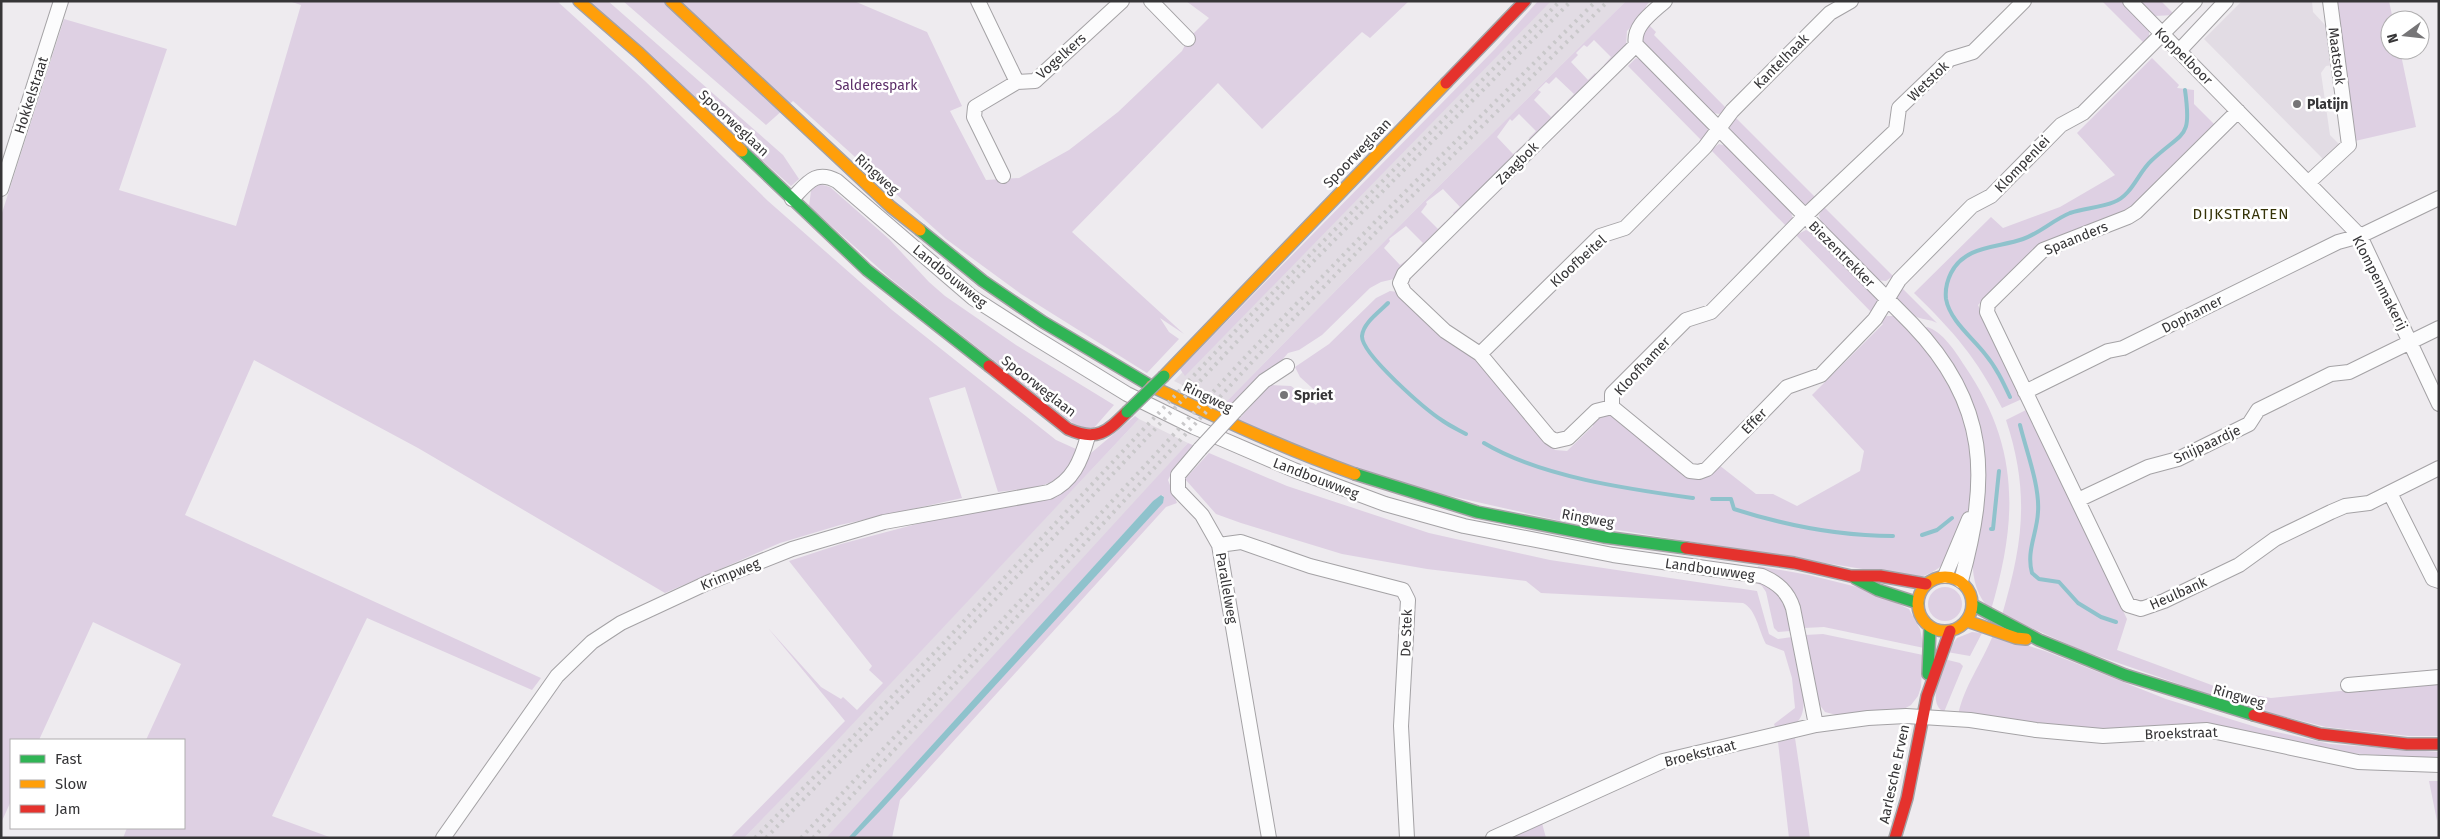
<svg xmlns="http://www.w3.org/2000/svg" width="2440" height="839" font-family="'Fira Sans',sans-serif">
<rect width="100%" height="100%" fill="#eeebef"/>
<path fill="#e2dce4" d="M 1542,1 L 1626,1 L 1437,188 L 1223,405 L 1174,381 Z
M 2242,1 L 2312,1 L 2313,12 L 2326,26 L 2333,65 L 2326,66 L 2321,73 L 2330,135 L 2341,146 L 2326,162 L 2204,39 Z
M 1139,419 L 1188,443 L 1146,490 L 1156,498 L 876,809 L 848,838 L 744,838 Z"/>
<path fill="#ded0e3" d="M 289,1 L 557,1 L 645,81 L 768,201 L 892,310 L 1056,440 L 1076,449 C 1063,491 1036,486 998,492 L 965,387 L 929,398 L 962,498 L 840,525 L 780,543 L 665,593 L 418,448 L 254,360 L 185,515 L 541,678 L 532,690 L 367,618 L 272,816 L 332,838 L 123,838 L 127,828 L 184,828 L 184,740 L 146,740 L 181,664 L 93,622 L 39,740 L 11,740 L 11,801 L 1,823 L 1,216 L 64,19 L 167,49 L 119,190 L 236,226 L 301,5 Z
M 583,1 L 608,1 L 783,155 L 799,179 L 791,186 Z
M 623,1 L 854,1 L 927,32 L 962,106 L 950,111 L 986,180 L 1019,178 L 1069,150 L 1118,112 L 1182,51 L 1188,39 L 1209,18 L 1186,1 L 1409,1 L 1370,38 L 1362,32 L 1262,129 L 1218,83 L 1072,232 L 1184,334 L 1160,318 L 1169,332 L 1179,339 L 1147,373 L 1021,294 L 946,239 L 793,101 L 766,125 Z
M 1538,1 L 1551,1 L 1185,376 L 1180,369 L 1495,49 Z
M 1626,1 L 1650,1 L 1646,6 L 1645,12 L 1627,31 L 1626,46 L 1607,67 L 1604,65 L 1611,57 L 1594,40 L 1587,47 L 1584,45 L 1576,53 L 1578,55 L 1571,62 L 1588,80 L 1595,73 L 1598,76 L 1569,104 L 1567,101 L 1574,94 L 1556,77 L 1549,84 L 1546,82 L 1538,90 L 1541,92 L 1534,100 L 1551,117 L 1558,110 L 1561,113 L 1532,141 L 1529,138 L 1536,131 L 1519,114 L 1512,121 L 1510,119 L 1497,137 L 1513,154 L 1521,147 L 1524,150 L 1456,216 L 1453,213 L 1460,207 L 1443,189 L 1426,202 L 1427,204 L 1421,212 L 1438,229 L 1445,222 L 1448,225 L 1419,253 L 1416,250 L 1423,243 L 1406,226 L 1389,239 L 1390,241 L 1384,248 L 1400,265 L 1408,259 L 1411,262 L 1394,279 L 1381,282 L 1370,288 L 1322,335 L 1299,350 L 1288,353 L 1276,367 L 1230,408 L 1223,405 L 1437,188 Z
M 2102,1 L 2121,1 L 2149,30 L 2149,38 L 2145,44 Z
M 2139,1 L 2161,1 L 2175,15 L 2154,16 Z
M 2335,1 L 2389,1 L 2393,20 L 2390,20 L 2390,50 L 2400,50 L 2416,127 L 2355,141 Z
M 1649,25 L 1656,32 L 1654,35 L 1727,109 L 1720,114 L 1712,113 L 1644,44 C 1641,37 1644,30 1649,25 Z
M 1636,58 L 1643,61 L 1707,126 L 1709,135 L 1704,143 L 1628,66 Z
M 2152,58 L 2179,85 L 2177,88 L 2194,90 L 2194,104 L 2215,125 L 2129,209 L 2030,254 L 1978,305 L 2022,399 L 2002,408 C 1977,358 1954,332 1914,293 L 1991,217 L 2003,228 L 2060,207 L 2115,175 L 2077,133 Z
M 1734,116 L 1818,200 L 1807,205 L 1801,203 L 1730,130 L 1729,124 Z
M 1719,144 L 1727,146 L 1791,211 L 1793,221 L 1788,228 L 1711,150 Z
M 819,184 L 830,187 L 889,239 L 929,282 L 945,296 L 1016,345 L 1114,405 L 1093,429 L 1079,428 L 891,279 L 809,206 L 811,191 Z
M 1824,207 L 1893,276 L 1886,281 L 1877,280 L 1821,223 L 1819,215 Z
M 1806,230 L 1813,233 L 1877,298 L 1878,301 L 1873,314 L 1796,235 Z
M 1899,285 L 1937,323 C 1930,319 1924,320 1917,317 C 1910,315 1900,304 1896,297 Z
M 1390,291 L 1398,292 L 1482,363 L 1555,450 L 1567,451 L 1593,426 L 1593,419 L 1605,415 L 1615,416 L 1692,479 L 1703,479 L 1719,465 L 1756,494 L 1773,494 L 1797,506 L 1860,471 L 1864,451 L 1812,395 L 1883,324 L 1880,321 L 1887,316 L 1894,316 C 1901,320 1905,327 1911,334 C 1964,384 1992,471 1957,539 C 1944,564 1946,567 1919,578 L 1561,521 L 1424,490 L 1334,460 L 1237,421 L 1270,385 L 1291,386 L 1316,405 L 1322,397 L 1300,377 L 1295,367 L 1329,344 L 1376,298 Z
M 1927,327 C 1942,331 1956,352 1964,365 C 2020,446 2018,519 1991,610 C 1952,574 1988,504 1984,457 C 1981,408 1958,363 1925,328 Z
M 2028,409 L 2127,619 L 2117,650 L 2225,690 L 2271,698 L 2439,681 L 2439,736 L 2409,736 L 2326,727 L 2245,707 L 2081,650 L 2002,615 C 2023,543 2030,493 2006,420 Z
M 1135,416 L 1139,419 L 800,780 L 744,838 L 730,838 L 845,721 L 768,628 L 821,687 L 841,699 L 843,697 L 857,710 L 883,683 L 869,670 L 872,666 L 789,561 L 841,544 L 928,521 L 1057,497 L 1078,475 L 1091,453 Z
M 1188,443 L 1195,446 L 1173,470 L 1168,480 L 1177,503 L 1166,507 L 900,800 L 892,838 L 854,838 L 1162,503 L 1164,497 L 1162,495 L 1153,501 L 848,838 L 826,838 Z
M 1209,453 L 1287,486 L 1429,533 L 1550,560 L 1757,591 L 1769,634 L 1778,639 L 1792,637 C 1796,657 1812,707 1798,721 C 1793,726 1782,727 1776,729 L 1774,724 L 1795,708 L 1792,678 L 1784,651 L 1766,644 C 1759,631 1756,609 1743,603 L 1541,593 L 1526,581 L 1427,569 L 1342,554 L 1241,523 L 1216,514 L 1185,479 Z
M 1758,566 L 1809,575 L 1869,590 L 1909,609 L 1920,629 L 1924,648 L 1824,627 L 1804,628 C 1791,596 1793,581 1757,570 Z
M 1753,581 C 1780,586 1787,607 1790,631 L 1778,632 L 1774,628 L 1766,592 L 1762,586 Z
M1928 604a17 17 0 1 1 34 0a17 17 0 1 1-34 0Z
M 1972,632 L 1982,633 L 1970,656 L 1947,652 L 1957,638 Z
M 1823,634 L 1923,655 L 1921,687 L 1918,696 L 1911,705 L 1902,710 L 1840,716 L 1825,712 L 1819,704 L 1817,696 L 1805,635 Z
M 1993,635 L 2045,651 L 2166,699 L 2259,728 L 2330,744 L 2439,752 L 2439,759 L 2348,753 L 2212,725 L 2193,724 L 2111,732 L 1958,715 C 1964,686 1982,663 1993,635 Z
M 1944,659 L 1960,663 L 1963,666 L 1944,712 C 1927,704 1941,673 1944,659 Z
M 1795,738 L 1810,838 L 1789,838 L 1778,742 Z
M 2429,781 L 2439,781 L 2437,821 Z
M 1542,823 L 1546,838 L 1506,838 Z"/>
<path fill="#8fc2cc" d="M 1161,495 L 1164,497 L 1163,503 L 879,812 L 854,838 L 848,838 L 1153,501 Z"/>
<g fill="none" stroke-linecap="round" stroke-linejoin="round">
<path stroke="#8fc2cc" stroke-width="4" d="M 1388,303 C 1379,312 1363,323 1362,336 C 1361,354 1426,410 1443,421 C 1450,426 1459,430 1466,434
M 2010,397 C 2003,382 1996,367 1985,354 C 1973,338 1950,321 1946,299 C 1945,290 1947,281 1951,273 C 1965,245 1998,248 2023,239 C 2040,233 2053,220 2070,213 C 2084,208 2100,208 2114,202 C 2132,195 2138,173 2151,161 C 2184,130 2192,140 2185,90
M 2020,425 C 2026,450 2040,486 2038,512 C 2037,534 2026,551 2032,573 L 2039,579 L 2059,582 L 2078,603 L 2101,617 L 2116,622
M 1484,443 C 1541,477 1628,489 1693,498
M 1712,499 L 1731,499 L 1734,509 C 1787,526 1838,536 1893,536
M 1991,529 L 1993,529 L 1999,471
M 1922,535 L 1937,530 L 1952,518"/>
<defs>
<path id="street" d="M 978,1 L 1017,82 L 1035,81 L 1122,1
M 1151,1 L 1188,39
M 2130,1 L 2360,236 L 2439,404
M 1636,45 L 1404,274 L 1400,283 L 1404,292 L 1445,331 L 1480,354 L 1549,437 L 1555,441 L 1568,438 L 1596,411 L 1612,407 L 1612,394 L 1686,320 L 1711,312 L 1805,216 L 1896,130 L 1899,108 L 1950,59 L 1973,52 L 2024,1
M 1636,45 L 1912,324 C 1990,405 1989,479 1961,581
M 1636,45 C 1632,26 1652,13 1665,1
M 2179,51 L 2226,1
M 2238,111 L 2136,212 L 2128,217 L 2043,250 L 1988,304 L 1987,312 L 2128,605 L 2141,609 L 2164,601 L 2239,565 L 2275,539 L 2331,512 L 2345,506 L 2369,503 L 2439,468
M 1003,176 L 974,117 L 975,107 L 1017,82
M 2309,182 L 2349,145 L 2330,1
M 1,189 L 61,1
M 792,199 C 807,184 815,169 837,181 L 973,298 L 1034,337 L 1127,394 L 1194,427 L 1294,470 L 1385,504 L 1464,526 L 1613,555 L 1762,576 C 1778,583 1788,592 1793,608 L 1816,725
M 1480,354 L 1600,236 L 1625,228 L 1705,147 L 1732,111 L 1830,13 L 1851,1
M 2025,392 L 2108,351 L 2123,348 L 2338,242 L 2360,236 L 2439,198
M 1612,407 L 1690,471 L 1699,472 L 1707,469 L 1787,387 L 1821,375 L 1875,319 L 1899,280 L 1972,206 L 1991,196 L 2061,125 L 2083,113 L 2195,1
M 1235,411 L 1264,381 L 1287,366
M 1200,449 L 1178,475 L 1178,490 L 1202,515 L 1219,545 L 1269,838
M 2390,493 L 2433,579 L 2439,581
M 2078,500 L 2148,467 L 2178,459 L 2249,424 L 2258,410 L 2331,374 L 2349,372 L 2439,328
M 1219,545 L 1241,542 L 1310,566 L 1403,590 L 1408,600 L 1401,726 L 1407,838
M 1945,576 L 1969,519
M 2348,685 L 2439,677
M 443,838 L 557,676 L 592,642 L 621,623 L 707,583 L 792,549 L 884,522 L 1049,492 C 1073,481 1081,461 1088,436
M 1493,838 L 1663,761 L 1816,725 L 1868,718 L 1906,716 L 1970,720 L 2036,730 L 2103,736 L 2207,730 L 2358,762 L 2439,765"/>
<path id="fast" d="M 742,151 L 867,270 L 989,366
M 920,230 L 983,281 L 1043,322 L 1151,386
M 1355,474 L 1477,512 L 1604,537 L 1686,548
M 1855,578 L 1878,590 L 1918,603
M 1973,605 L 2039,640 L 2125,675 L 2254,715
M 1928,674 L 1930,627"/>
<path id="slow" d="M 579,1 L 639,53 L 742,151
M 671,1 L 891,207 L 920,230
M 1164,376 L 1446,83
M 1151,386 C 1218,418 1285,449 1355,474
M1918 604a27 27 0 1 1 54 0a27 27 0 1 1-54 0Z
M 1967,621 L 2016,638 L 2026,639"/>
<path id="jam" d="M 1446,83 L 1525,1
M 989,366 L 1068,429 C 1097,442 1107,432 1127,412
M 1686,548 L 1794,563 L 1851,576 L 1880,576 L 1926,584
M 2254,715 L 2320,734 L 2407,744 L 2439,744
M 1895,838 L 1907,798 L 1927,696 L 1950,631"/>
</defs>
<use href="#street" stroke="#a4a2a5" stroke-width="16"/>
<use href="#fast" stroke="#a4a2a5" stroke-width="14"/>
<use href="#slow" stroke="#a4a2a5" stroke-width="14"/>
<use href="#jam" stroke="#a4a2a5" stroke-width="14"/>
<use href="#street" stroke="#fcfcfd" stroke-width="14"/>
<use href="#fast" stroke="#30b455" stroke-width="11"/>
<use href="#slow" stroke="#ff9f0a" stroke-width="11"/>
<use href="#jam" stroke="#e5322d" stroke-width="11"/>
<path stroke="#c9c8ca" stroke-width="4" stroke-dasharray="2.5 5" stroke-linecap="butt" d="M 755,838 L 935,652 L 1241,325 L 1560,1
M 766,838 L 948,650 L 1289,286 L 1571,1
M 801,838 L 1248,354 L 1375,222 L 1596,1
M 813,838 L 1254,360 L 1381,227 L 1608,1"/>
<defs>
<path id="street-bridge" d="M 1200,449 L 1235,411"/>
<path id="fast-bridge" d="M 1127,412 L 1164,376"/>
</defs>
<use href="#street-bridge" stroke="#a4a2a5" stroke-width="16" stroke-linecap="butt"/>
<use href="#fast-bridge" stroke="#a4a2a5" stroke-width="14" stroke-linecap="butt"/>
<use href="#street-bridge" stroke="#fcfcfd" stroke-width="14"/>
<use href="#fast-bridge" stroke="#30b455" stroke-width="11"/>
</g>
<g fill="#767577" stroke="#fff" stroke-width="2">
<circle cx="2297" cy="104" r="5"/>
<circle cx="1284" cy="395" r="5"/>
</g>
<g text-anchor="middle" stroke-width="5" stroke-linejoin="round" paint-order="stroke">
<g font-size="14" fill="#363537" stroke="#fff">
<text transform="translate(1061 56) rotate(-42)" y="5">Vogelkers</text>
<text transform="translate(2184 56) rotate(45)" y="5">Koppelboor</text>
<text transform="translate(2337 56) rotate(83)" y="5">Maatstok</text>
<text transform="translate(1781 61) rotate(-45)" y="5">Kantelhaak</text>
<text transform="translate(1928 81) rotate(-44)" y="5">Wetstok</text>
<text transform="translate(31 95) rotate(-72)" y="5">Hokkelstraat</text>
<text transform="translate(734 123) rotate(43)" y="5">Spoorweglaan</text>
<text transform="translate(1357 153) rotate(-46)" y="5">Spoorweglaan</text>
<text transform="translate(1517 163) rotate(-45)" y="5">Zaagbok</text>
<text transform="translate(2022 164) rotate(-46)" y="5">Klompenlei</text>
<text transform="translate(877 174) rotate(42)" y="5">Ringweg</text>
<text transform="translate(2076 238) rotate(-22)" y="5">Spaanders</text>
<text transform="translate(1842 254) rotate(45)" y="5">Biezentrekker</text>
<text transform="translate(1578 261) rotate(-42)" y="5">Kloofbeitel</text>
<text transform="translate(950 276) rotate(39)" y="5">Landbouwweg</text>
<text transform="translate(2380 283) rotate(63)" y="5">Klompenmakerij</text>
<text transform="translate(2192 314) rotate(-27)" y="5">Dophamer</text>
<text transform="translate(1642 366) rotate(-47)" y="5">Kloofhamer</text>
<text transform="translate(1039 386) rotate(38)" y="5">Spoorweglaan</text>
<text transform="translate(1208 397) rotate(26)" y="5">Ringweg</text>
<text transform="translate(1754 421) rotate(-46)" y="5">Effer</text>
<text transform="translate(2207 444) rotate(-25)" y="5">Snijpaardje</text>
<text transform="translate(1316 478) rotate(21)" y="5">Landbouwweg</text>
<text transform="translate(1588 518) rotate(10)" y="5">Ringweg</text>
<text transform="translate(1710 569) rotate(8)" y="5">Landbouwweg</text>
<text transform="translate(730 574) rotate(-22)" y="5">Krimpweg</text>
<text transform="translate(1227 588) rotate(80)" y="5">Parallelweg</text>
<text transform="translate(2178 593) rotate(-24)" y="5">Heulbank</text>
<text transform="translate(1406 633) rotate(-88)" y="5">De Stek</text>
<text transform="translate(2239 696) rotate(16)" y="5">Ringweg</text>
<text transform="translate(2181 733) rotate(-2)" y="5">Broekstraat</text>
<text transform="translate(1700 753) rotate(-14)" y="5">Broekstraat</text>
<text transform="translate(1894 774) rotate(-78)" y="5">Aarlesche Erven</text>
</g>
<g font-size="14" fill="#5c2f69" stroke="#fff">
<text x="876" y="90">Salderespark</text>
</g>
<g font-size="14" font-weight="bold" fill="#363537" stroke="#fff" text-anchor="start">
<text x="2307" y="109">Platijn</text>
<text x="1294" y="400">Spriet</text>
</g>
<g font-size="15" letter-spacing="1" fill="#353308" stroke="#fff">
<text x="2241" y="219">DIJKSTRATEN</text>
</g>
</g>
<rect width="2440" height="839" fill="none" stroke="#363537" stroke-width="5"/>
<rect x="10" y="739" width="175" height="90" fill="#ffffff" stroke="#afaeaf"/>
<rect x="20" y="755" width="25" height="8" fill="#30b455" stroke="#afaeaf"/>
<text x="55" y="764" font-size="15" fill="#363537">Fast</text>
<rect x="20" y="780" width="25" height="8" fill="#ff9f0a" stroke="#afaeaf"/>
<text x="55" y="789" font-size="15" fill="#363537">Slow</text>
<rect x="20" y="805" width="25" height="8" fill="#e5322d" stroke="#afaeaf"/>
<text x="55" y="814" font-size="15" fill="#363537">Jam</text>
<g transform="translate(2405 35) rotate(255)"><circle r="24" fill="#ffffff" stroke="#afaeaf"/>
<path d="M0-4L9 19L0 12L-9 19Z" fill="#767577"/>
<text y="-8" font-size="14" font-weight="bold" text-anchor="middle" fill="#363537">N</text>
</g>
</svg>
